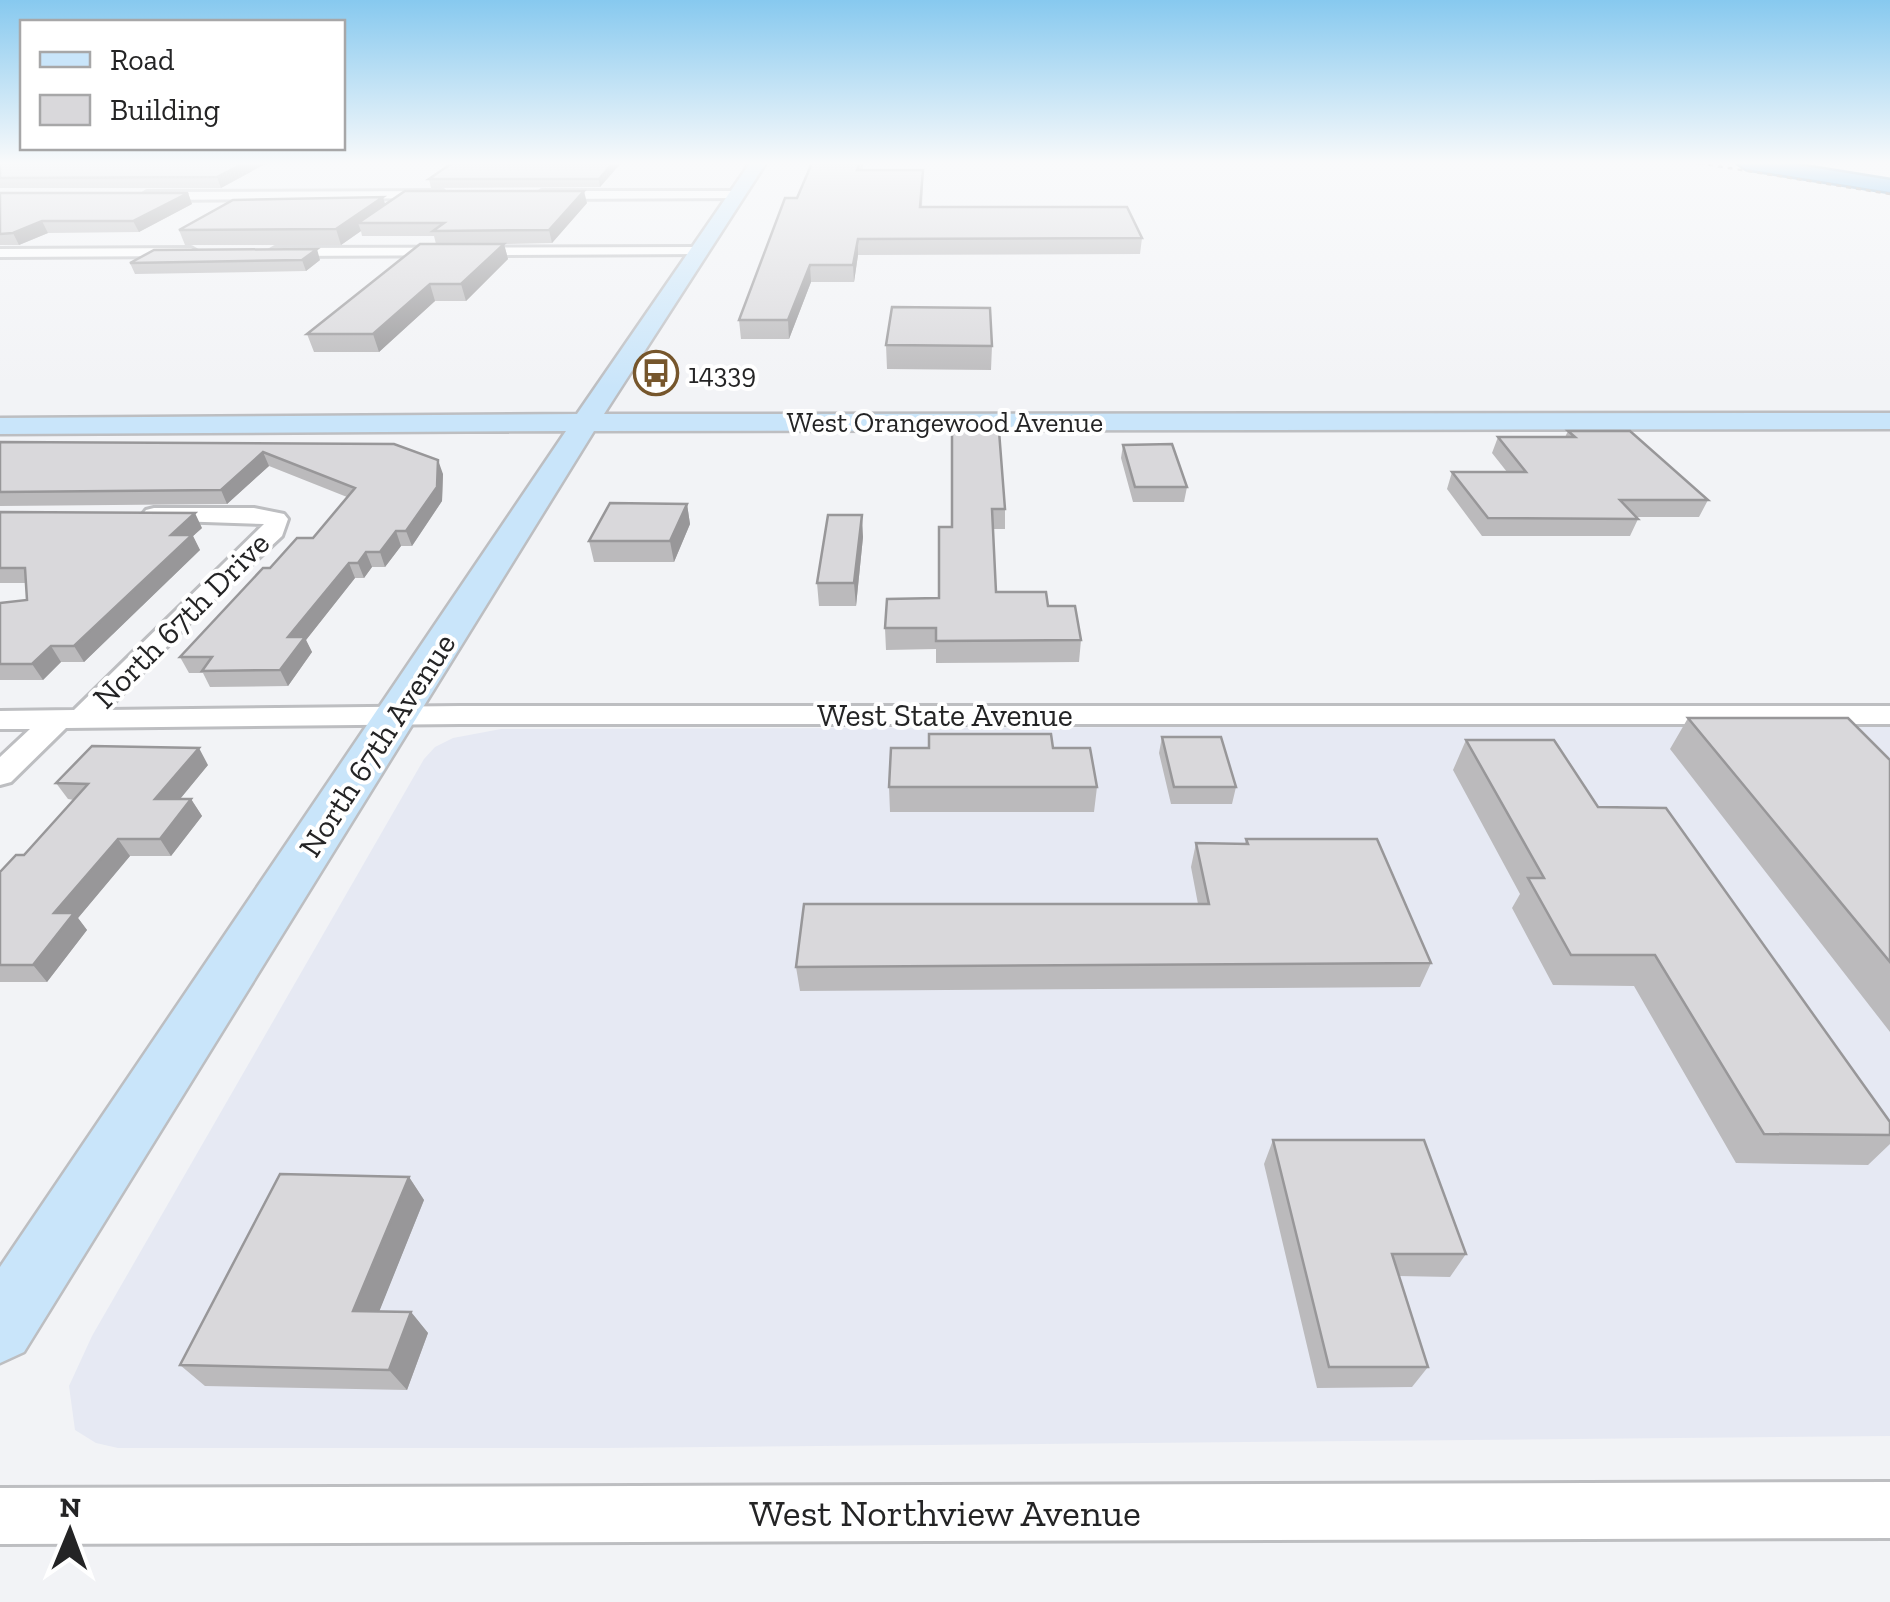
<svg xmlns="http://www.w3.org/2000/svg" width="1890" height="1602" font-family="'Zilla Slab',serif">
<rect width="100%" height="100%" fill="#f2f3f6"/>
<path fill="#e6e9f3" d="M 1890,725 L 1890,1436 L 606,1448 L 118,1448 L 96,1443 L 75,1430 L 69,1386 L 92,1336 L 424,759 L 435,747 L 453,738 L 501,729 Z"/>
<g fill="none" stroke-linecap="round" stroke-linejoin="round">
<defs>
<path id="street" d="M 443,191 L 447,198 L 147,200 L 141,196 L 147,192 Z
M 738,191 L 742,198 L 542,199 L 536,195 L 542,191 Z
M 700,247 L 707,251 L 705,254 L 275,256 L 268,252 L 275,248 Z
M 0,249 L 191,248 L 198,252 L 191,256 L 0,257 Z
M 154,508 L 254,508 L 284,514 L 288,519 L 282,536 L 193,619 L 107,710 L 460,706 L 1890,706 L 1890,724 L 460,724 L 66,728 L 11,782 L 0,785 L 0,757 L 30,729 L 0,729 L 0,711 L 74,710 L 264,524 L 146,520 L 142,515 L 146,510 Z
M 1890,1482 L 1890,1538 L 0,1544 L 0,1488 Z"/>
<path id="secondary" d="M 750,163 L 766,163 L 604,414 L 1890,413 L 1890,429 L 594,431 L 24,1352 L 0,1363 L 0,1267 L 566,431 L 0,434 L 0,418 L 577,414 Z"/>
<path id="highway" d="M 1737,163 L 1785,163 L 1890,180 L 1890,192 L 1746,169 Z"/>
</defs>
<use href="#street" stroke="#bdbec1" stroke-width="6"/>
<use href="#secondary" stroke="#bdbec1" stroke-width="5"/>
<use href="#highway" stroke="#3d7aa7" stroke-width="5"/>
<use href="#street" fill="#fff" fill-rule="evenodd"/>
<use href="#secondary" fill="#c9e5fa" fill-rule="evenodd"/>
<use href="#highway" fill="#4ba8ed" fill-rule="evenodd"/>
<path stroke="#78787a" stroke-width="2.5" stroke-dasharray="5 5" stroke-linecap="butt" d="M 1698,163 L 1890,194"/>
</g>
<path fill="#bbbabc" d="M 0,163 L 267,163 L 221,188 L 0,188 Z
M 452,163 L 621,163 L 600,187 L 431,188 L 429,179 Z
M 812,163 L 864,163 L 862,170 L 923,184 L 922,207 L 1142,238 L 1140,254 L 858,255 L 854,282 L 811,282 L 789,339 L 741,339 L 739,320 L 797,198 Z
M 0,193 L 188,193 L 192,204 L 139,232 L 48,233 L 19,245 L 0,245 Z
M 383,197 L 385,205 L 587,203 L 552,243 L 504,244 L 508,259 L 466,301 L 435,301 L 379,352 L 314,352 L 307,334 L 436,244 L 434,236 L 362,236 L 361,231 L 341,245 L 185,245 L 179,230 Z
M 320,260 L 306,271 L 135,274 L 130,263 Z
M 886,345 L 992,346 L 991,370 L 887,369 Z
M 952,431 L 1005,509 L 1005,529 L 993,529 L 996,592 L 1048,606 L 1081,640 L 1079,662 L 936,663 L 936,649 L 886,650 L 885,628 L 939,598 L 952,527 Z
M 1568,431 L 1708,500 L 1699,517 L 1636,517 L 1638,519 L 1630,536 L 1482,536 L 1447,489 L 1452,472 L 1507,472 L 1492,453 L 1498,437 L 1565,437 Z
M 0,442 L 394,444 L 443,474 L 442,501 L 412,546 L 401,546 L 385,567 L 372,567 L 364,578 L 355,578 L 306,640 L 312,652 L 288,686 L 210,687 L 203,673 L 189,673 L 180,657 L 270,568 L 313,538 L 347,497 L 269,466 L 227,504 L 0,506 Z
M 1123,445 L 1187,487 L 1184,502 L 1133,502 L 1121,458 Z
M 687,504 L 690,524 L 674,562 L 594,562 L 589,541 Z
M 0,512 L 202,528 L 193,536 L 200,550 L 84,662 L 61,662 L 43,680 L 0,680 L 0,603 L 27,600 L 26,583 L 0,583 Z
M 863,537 L 856,606 L 819,606 L 817,583 Z
M 1688,718 L 1890,760 L 1890,1032 L 1670,749 Z
M 1162,737 L 1236,787 L 1232,804 L 1171,804 L 1159,753 Z
M 1466,740 L 1598,807 L 1890,1122 L 1890,1144 L 1868,1165 L 1736,1163 L 1634,986 L 1553,985 L 1512,908 L 1520,894 L 1453,770 Z
M 1053,748 L 1097,787 L 1094,812 L 890,812 L 889,787 Z
M 208,765 L 180,799 L 191,799 L 202,816 L 171,856 L 130,856 L 78,918 L 87,930 L 47,982 L 0,982 L 0,872 L 24,855 L 74,800 L 68,799 L 56,783 Z
M 1246,839 L 1431,963 L 1420,987 L 800,991 L 796,967 L 1198,904 L 1191,867 L 1196,843 L 1245,844 Z
M 1273,1140 L 1466,1254 L 1450,1277 L 1399,1276 L 1428,1367 L 1412,1387 L 1317,1388 L 1264,1164 Z
M 409,1177 L 424,1200 L 379,1311 L 411,1312 L 428,1333 L 407,1390 L 205,1386 L 180,1365 Z"/>
<path fill="#989799" d="M 244,163 L 267,163 L 221,188 L 217,177 Z
M 613,163 L 621,163 L 600,187 L 599,179 Z
M 584,191 L 587,203 L 552,243 L 549,230 Z
M 188,193 L 192,204 L 139,232 L 133,221 Z
M 383,197 L 387,211 L 358,223 L 361,231 L 341,245 L 336,229 Z
M 42,221 L 48,233 L 19,245 L 13,233 Z
M 858,239 L 858,255 L 854,282 L 853,265 Z
M 504,244 L 508,259 L 466,301 L 461,284 Z
M 317,249 L 320,260 L 306,271 L 302,260 Z
M 810,265 L 811,282 L 789,339 L 788,320 Z
M 430,284 L 435,301 L 379,352 L 373,334 Z
M 263,452 L 269,466 L 227,504 L 221,490 Z
M 438,460 L 443,474 L 442,501 L 412,546 L 406,531 Z
M 687,504 L 690,524 L 674,562 L 670,541 Z
M 195,513 L 202,528 L 193,536 L 200,550 L 84,662 L 74,646 L 171,535 Z
M 862,515 L 863,537 L 856,606 L 854,583 Z
M 396,531 L 401,546 L 385,567 L 380,552 Z
M 366,552 L 372,567 L 364,578 L 358,563 Z
M 349,563 L 355,578 L 306,640 L 312,652 L 288,686 L 280,670 L 288,637 Z
M 51,646 L 61,662 L 43,680 L 32,664 Z
M 199,748 L 208,765 L 166,816 L 155,799 Z
M 191,799 L 202,816 L 171,856 L 160,839 Z
M 118,839 L 130,856 L 78,918 L 87,930 L 47,982 L 33,965 L 54,913 Z
M 409,1177 L 424,1200 L 371,1332 L 353,1311 Z
M 411,1312 L 428,1333 L 407,1390 L 389,1370 Z"/>
<path fill="#d9d8db" stroke="#989799" stroke-width="2.5" d="M 0,163 L 244,163 L 217,177 L 0,178 Z
M 452,163 L 613,163 L 599,179 L 429,179 Z
M 812,163 L 859,163 L 857,170 L 923,170 L 920,207 L 1127,207 L 1142,238 L 858,239 L 853,265 L 810,265 L 788,320 L 739,320 L 785,198 L 797,198 Z
M 405,191 L 584,191 L 549,230 L 433,231 L 444,223 L 358,223 Z
M 0,193 L 188,193 L 133,221 L 42,221 L 13,233 L 0,234 Z
M 383,197 L 336,229 L 179,230 L 233,200 Z
M 420,244 L 504,244 L 461,284 L 430,284 L 373,334 L 307,334 Z
M 317,249 L 302,260 L 130,263 L 154,250 Z
M 892,307 L 990,308 L 992,346 L 886,345 Z
M 952,431 L 999,431 L 1005,509 L 992,509 L 996,592 L 1046,592 L 1048,606 L 1075,606 L 1081,640 L 936,641 L 936,628 L 885,628 L 887,599 L 939,598 L 939,527 L 952,527 Z
M 1568,431 L 1630,431 L 1708,500 L 1620,500 L 1638,519 L 1488,518 L 1452,472 L 1526,472 L 1498,437 L 1575,437 Z
M 0,442 L 394,444 L 438,460 L 437,487 L 406,531 L 396,531 L 380,552 L 366,552 L 358,563 L 349,563 L 288,637 L 305,637 L 280,670 L 202,671 L 212,657 L 180,657 L 263,568 L 270,568 L 297,538 L 313,538 L 355,488 L 263,452 L 221,490 L 0,492 Z
M 1172,444 L 1187,487 L 1135,487 L 1123,445 Z
M 610,503 L 687,504 L 670,541 L 589,541 Z
M 0,512 L 195,513 L 171,535 L 192,535 L 74,646 L 51,646 L 32,664 L 0,664 L 0,603 L 27,600 L 25,568 L 0,568 Z
M 828,515 L 862,515 L 854,583 L 817,583 Z
M 1688,718 L 1848,718 L 1890,760 L 1890,962 Z
M 929,734 L 1051,734 L 1053,748 L 1090,748 L 1097,787 L 889,787 L 891,748 L 929,748 Z
M 1162,737 L 1221,737 L 1236,787 L 1174,787 Z
M 1466,740 L 1554,740 L 1598,807 L 1666,808 L 1890,1122 L 1890,1135 L 1764,1134 L 1655,955 L 1571,955 L 1528,878 L 1544,878 Z
M 92,746 L 199,748 L 155,799 L 191,799 L 160,839 L 118,839 L 54,913 L 74,913 L 33,965 L 0,965 L 0,872 L 16,855 L 24,855 L 88,784 L 56,783 Z
M 1246,839 L 1377,839 L 1431,963 L 796,967 L 804,904 L 1209,904 L 1196,843 L 1248,844 Z
M 1273,1140 L 1424,1140 L 1466,1254 L 1392,1254 L 1428,1367 L 1329,1367 Z
M 280,1174 L 409,1177 L 353,1311 L 411,1312 L 389,1370 L 180,1365 Z"/>
<linearGradient id="sky" x2="0" y2="1"><stop stop-color="#87c9ef"/><stop offset="0.42" stop-color="#f9fafb"/><stop offset="1" stop-color="#f9fafb" stop-opacity="0"/></linearGradient>
<rect width="1890" height="388" fill="url(#sky)"/>
<defs>
<symbol id="bus-ring" viewBox="-11 -11 22 22"><circle r="9.5" fill="#fff" stroke="#76562c" stroke-width="1.5"/><path d="M-5-6H5V4H4V6H2V4H-2V6H-4V4H-5ZM-3.5-4V0h7V-4ZM-3.5 1.2v1.5H-2V1.2ZM2 1.2v1.5H3.5V1.2Z" fill="#76562c"/></symbol>
</defs>
<g fill-rule="evenodd">
<use href="#bus-ring" x="631" y="348" width="50" height="50"/>
</g>
<g text-anchor="middle" stroke-width="8" stroke-linejoin="round" paint-order="stroke">
<g font-size="28" fill="#242425" stroke="#fff" text-anchor="start">
<text x="688" y="383">14339</text>
</g>
<g font-size="28" fill="#242425" stroke="#fff">
<text x="945" y="432">West Orangewood Avenue</text>
</g>
<g font-size="32" fill="#242425" stroke="#fff">
<text transform="translate(181 620) rotate(-45)" y="11">North 67th Drive</text>
<text x="945" y="726">West State Avenue</text>
<text transform="translate(377 745) rotate(-57)" y="11">North 67th Avenue</text>
</g>
<g font-size="38" fill="#242425" stroke="#fff">
<text x="945" y="1526">West Northview Avenue</text>
</g>
</g>
<rect x="20" y="20" width="325" height="130" fill="#ffffff" stroke="#a7a7a8" stroke-width="2.5"/>
<rect x="40" y="52" width="50" height="15" fill="#c9e5fa" stroke="#a7a7a8" stroke-width="2.5"/>
<text x="110" y="70" font-size="30" fill="#242425">Road</text>
<rect x="40" y="95" width="50" height="30" fill="#d9d8db" stroke="#a7a7a8" stroke-width="2.5"/>
<text x="110" y="120" font-size="30" fill="#242425">Building</text>
<g transform="translate(70 1532) rotate(1)" stroke="#ffffff" stroke-width="8" paint-order="stroke">
<path d="M0-8L18 38L0 25L-18 38Z" fill="#242425"/>
<text y="-15" font-size="28" font-weight="bold" text-anchor="middle" fill="#242425">N</text>
</g>
</svg>
